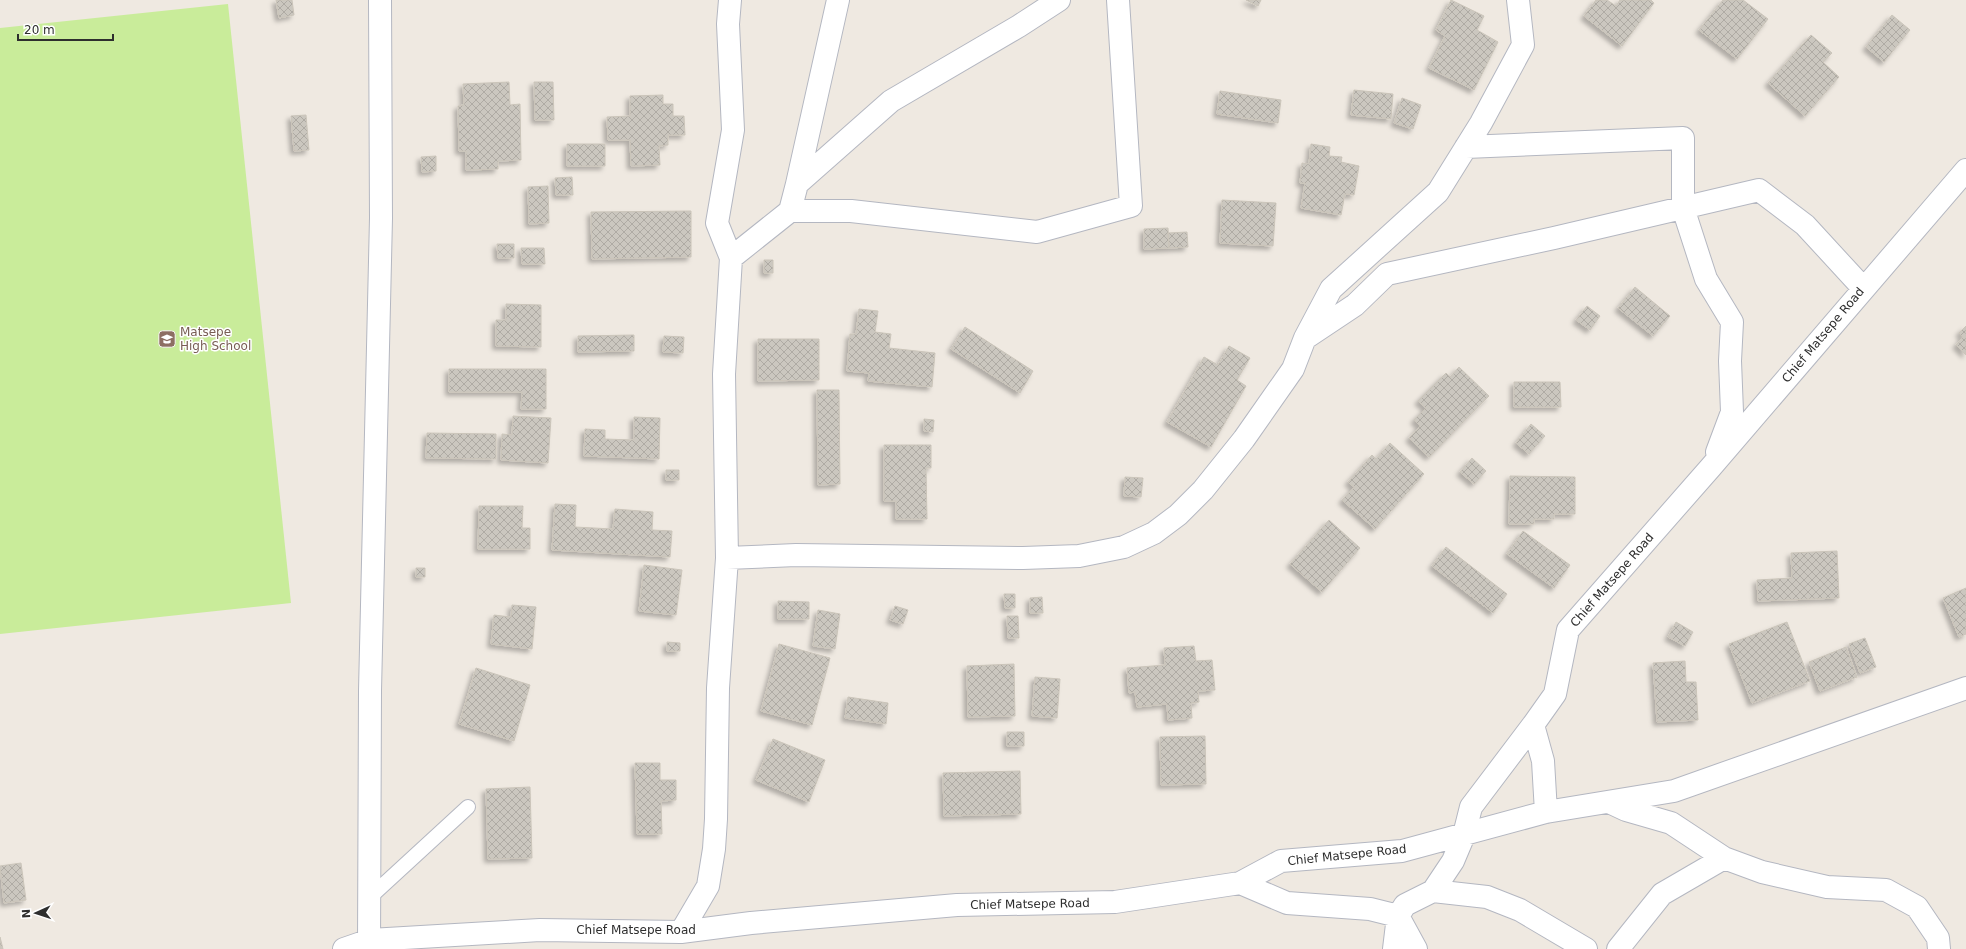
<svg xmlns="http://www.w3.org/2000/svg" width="1966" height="949" font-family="'DejaVu Sans',sans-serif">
<defs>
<pattern id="building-cross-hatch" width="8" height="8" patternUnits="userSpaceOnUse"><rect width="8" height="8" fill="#cbc7bf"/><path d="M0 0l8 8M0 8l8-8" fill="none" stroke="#afaba4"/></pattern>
<filter id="shadow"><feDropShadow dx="-3.5" dy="3.5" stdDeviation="2" flood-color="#0004"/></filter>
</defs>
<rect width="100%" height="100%" fill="#efe9e1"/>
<path fill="#c9ec9a" d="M 228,4 L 291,603 L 0,634 L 0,28 Z"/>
<path fill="url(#building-cross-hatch)" stroke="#cbc5ba" filter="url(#shadow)" d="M 276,0 L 292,0 L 294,15 L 279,18 Z
M 1246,0 L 1261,0 L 1258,6 Z
M 1451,0 L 1484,16 L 1477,30 L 1498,42 L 1474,90 L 1429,68 L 1445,36 L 1436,30 Z
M 1596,0 L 1607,0 L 1616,6 L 1620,0 L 1651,0 L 1654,3 L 1622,46 L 1584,16 Z
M 1723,0 L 1743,0 L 1768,19 L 1737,59 L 1699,30 Z
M 1892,15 L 1910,30 L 1884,62 L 1866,47 Z
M 1811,35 L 1832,53 L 1823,62 L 1839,77 L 1805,116 L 1768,83 Z
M 509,82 L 510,105 L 520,104 L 521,160 L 498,161 L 498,169 L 466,170 L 466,151 L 459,151 L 458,106 L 464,105 L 463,84 Z
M 534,82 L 553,82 L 554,120 L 535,120 Z
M 1354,90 L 1393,94 L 1391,119 L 1351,115 Z
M 1220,91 L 1281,100 L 1278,123 L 1217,114 Z
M 663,95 L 663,104 L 673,104 L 673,116 L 684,116 L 685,135 L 668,135 L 668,145 L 659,146 L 660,165 L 631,166 L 630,140 L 608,140 L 607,117 L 630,116 L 630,96 Z
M 1402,98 L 1421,105 L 1413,129 L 1394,123 Z
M 306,115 L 309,150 L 294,151 L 291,116 Z
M 567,144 L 605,144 L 605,166 L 567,166 Z
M 1311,144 L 1330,147 L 1329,156 L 1342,157 L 1341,162 L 1359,166 L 1354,195 L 1345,194 L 1341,215 L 1301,208 L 1305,183 L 1300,183 L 1302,163 L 1309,164 Z
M 436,156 L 436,171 L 422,172 L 421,157 Z
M 572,177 L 573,195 L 556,195 L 555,178 Z
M 548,186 L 549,223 L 529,224 L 528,187 Z
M 1222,200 L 1276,203 L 1273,246 L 1220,243 Z
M 691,211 L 691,257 L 592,259 L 591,212 Z
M 1168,228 L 1169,248 L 1144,249 L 1144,229 Z
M 1187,232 L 1188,247 L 1169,248 L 1168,233 Z
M 497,244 L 514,244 L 514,258 L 498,258 Z
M 521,248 L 544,248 L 545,264 L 522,264 Z
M 764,260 L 773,260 L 773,273 L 764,273 Z
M 1635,287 L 1670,316 L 1653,336 L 1618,308 Z
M 506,304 L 541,305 L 541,347 L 496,346 L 496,320 L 506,320 Z
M 1587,306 L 1600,316 L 1590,330 L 1576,320 Z
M 859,309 L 878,311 L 875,332 L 891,334 L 889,348 L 935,353 L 932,387 L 868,381 L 869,373 L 847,371 L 850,334 L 856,334 Z
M 1966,326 L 1966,355 L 1956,345 L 1963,337 L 1959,333 Z
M 965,327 L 1033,371 L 1020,393 L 951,349 Z
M 634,335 L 634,351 L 578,352 L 578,336 Z
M 664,336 L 684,337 L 683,353 L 663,352 Z
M 758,339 L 819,339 L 819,380 L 758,381 Z
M 1229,346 L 1250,358 L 1237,380 L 1246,386 L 1211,447 L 1167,422 L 1204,357 L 1218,365 Z
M 1459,367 L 1489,396 L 1429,457 L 1409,438 L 1420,426 L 1414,420 L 1426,408 L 1418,401 L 1446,373 L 1450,377 Z
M 449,369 L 546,369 L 546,409 L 521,409 L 522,392 L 449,392 Z
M 1514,382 L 1560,382 L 1561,407 L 1514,407 Z
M 817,390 L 839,390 L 840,484 L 818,485 Z
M 513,416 L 551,418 L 548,463 L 501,460 L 502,434 L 512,435 Z
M 634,417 L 660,418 L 659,459 L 584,456 L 585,429 L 605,430 L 605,439 L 634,440 Z
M 924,419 L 934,420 L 933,432 L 924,431 Z
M 1531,424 L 1545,436 L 1529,454 L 1516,443 Z
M 427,433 L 496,434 L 496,459 L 426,458 Z
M 1390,443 L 1424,474 L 1375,529 L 1342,500 L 1354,487 L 1348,482 L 1372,455 L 1376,459 Z
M 884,445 L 931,445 L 931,468 L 926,468 L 927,519 L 896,519 L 896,501 L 884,501 Z
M 1472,458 L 1486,471 L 1474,484 L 1460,472 Z
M 666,470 L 679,470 L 679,480 L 666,480 Z
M 1510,476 L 1575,477 L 1575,514 L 1554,514 L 1554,519 L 1534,519 L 1534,524 L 1509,524 Z
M 1125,477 L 1143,478 L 1141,497 L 1124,496 Z
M 555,504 L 576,505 L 575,527 L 613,529 L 615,509 L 653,512 L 652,530 L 672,531 L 670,557 L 552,550 Z
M 479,506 L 523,506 L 522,528 L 530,528 L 530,549 L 478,549 Z
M 1329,520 L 1360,548 L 1322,592 L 1290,564 Z
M 1523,531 L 1570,565 L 1554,588 L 1507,554 Z
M 1446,547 L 1507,594 L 1493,613 L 1432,566 Z
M 1837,551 L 1839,598 L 1758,601 L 1757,580 L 1792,578 L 1791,553 Z
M 644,565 L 682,570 L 676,615 L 639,611 Z
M 416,568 L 425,568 L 425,577 L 416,577 Z
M 1966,588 L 1966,634 L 1959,637 L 1943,598 Z
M 1004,594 L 1015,594 L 1015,608 L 1005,608 Z
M 1042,597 L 1043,613 L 1030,613 L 1030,598 Z
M 778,601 L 809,602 L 809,619 L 778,619 Z
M 512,605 L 536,607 L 532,649 L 491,644 L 494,615 L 511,617 Z
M 895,606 L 908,610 L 903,624 L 890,620 Z
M 818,610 L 840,614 L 835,649 L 813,646 Z
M 1007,616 L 1018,616 L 1019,638 L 1008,638 Z
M 1676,622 L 1693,632 L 1685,646 L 1668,637 Z
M 1787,622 L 1810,681 L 1752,703 L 1729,644 Z
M 1865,638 L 1876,667 L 1860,673 L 1849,644 Z
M 667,642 L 680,643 L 680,651 L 667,651 Z
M 779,644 L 830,658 L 812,725 L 761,711 Z
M 1194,646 L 1196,661 L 1212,660 L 1215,690 L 1198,691 L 1199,702 L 1191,703 L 1192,718 L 1168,720 L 1167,704 L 1137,707 L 1135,692 L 1129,693 L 1127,668 L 1165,665 L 1164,648 Z
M 1846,647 L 1857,677 L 1820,691 L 1809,662 Z
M 1685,661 L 1686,682 L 1696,682 L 1698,720 L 1657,722 L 1653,663 Z
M 1014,664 L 1015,716 L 968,717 L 967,666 Z
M 476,668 L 530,685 L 514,741 L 459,724 Z
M 1035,677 L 1060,679 L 1057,718 L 1032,716 Z
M 848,697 L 888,703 L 886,724 L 845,718 Z
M 1007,732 L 1024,732 L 1024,746 L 1007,746 Z
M 1205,736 L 1206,784 L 1161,785 L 1160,737 Z
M 773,739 L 825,760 L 809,802 L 756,780 Z
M 635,763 L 660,763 L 660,780 L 676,780 L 676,800 L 661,801 L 662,834 L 637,834 Z
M 1020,771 L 1021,814 L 944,816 L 943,773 Z
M 530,787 L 532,858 L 488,859 L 486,789 Z
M 21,863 L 26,900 L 4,903 L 0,866 Z
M 0,937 L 3,949 L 0,949 Z"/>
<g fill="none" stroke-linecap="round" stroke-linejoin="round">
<defs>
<path id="lane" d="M 369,898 L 468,807"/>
<path id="street" d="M 1466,147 L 1683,138 L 1683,208 L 1706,279 L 1732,322 L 1730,361 L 1732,412 L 1717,452
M 797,184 L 838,0
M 790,211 L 851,211 L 1037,232 L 1131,206 L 1118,0
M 731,258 L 790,211 L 797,184 L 891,101 L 1019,26 L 1059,0
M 1307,337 L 1355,305 L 1387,274 L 1554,238 L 1759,190 L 1805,225 L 1863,288
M 727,558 L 796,555 L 1023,558 L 1079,556 L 1124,547 L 1154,533 L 1178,515 L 1203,490 L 1244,439 L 1293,369 L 1305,338 L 1331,289 L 1438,192 L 1481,123 L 1523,45 L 1518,0
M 1533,725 L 1543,761 L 1546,812
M 1609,802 L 1626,810 L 1671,823 L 1724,858 L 1762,872 L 1827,887 L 1886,890 L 1917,907 L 1938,938 L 1939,949
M 1240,883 L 1287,903 L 1370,909 L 1398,916 L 1394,949
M 1433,891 L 1487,897 L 1520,910 L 1586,949
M 681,932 L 708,886 L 714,849 L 716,819 L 718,688 L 727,558 L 724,374 L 731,258 L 717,223 L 733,130 L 728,24 L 730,0
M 344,949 L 370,940 L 540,930 L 681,932 L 751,923 L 957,905 L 1115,902 L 1240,883 L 1281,861 L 1402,851 L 1546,812 L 1674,791 L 1966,688
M 369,949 L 370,691 L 381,218 L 380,0
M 1416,949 L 1398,916 L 1405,905 L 1433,891 L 1453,861 L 1464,835 L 1471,807 L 1533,725 L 1555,694 L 1568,630 L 1711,467 L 1966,170
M 1618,949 L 1662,894 L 1724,858"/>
</defs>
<use href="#lane" stroke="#b4b7c1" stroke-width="16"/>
<use href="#street" stroke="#b4b7c1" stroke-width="24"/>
<use href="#lane" stroke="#fff" stroke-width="14"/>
<use href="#street" stroke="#fff" stroke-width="22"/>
</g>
<defs>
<symbol id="school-square" viewBox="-11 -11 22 22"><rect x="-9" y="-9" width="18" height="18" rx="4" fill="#8d6e63" stroke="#fff"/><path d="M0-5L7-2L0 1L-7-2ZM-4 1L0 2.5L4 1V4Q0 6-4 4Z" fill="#fff"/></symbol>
</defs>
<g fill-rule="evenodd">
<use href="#school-square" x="157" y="329" width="20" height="20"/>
</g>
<g text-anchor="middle" stroke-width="3" stroke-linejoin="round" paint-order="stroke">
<g font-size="12" fill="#785e54" stroke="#fff" text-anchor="start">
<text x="180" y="336">Matsepe<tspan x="180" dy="14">High School</tspan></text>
</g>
<g font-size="12" fill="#2e2e2e" stroke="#fff">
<text transform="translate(1823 335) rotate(-50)" y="4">Chief Matsepe Road</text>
<text transform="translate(1612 580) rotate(-49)" y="4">Chief Matsepe Road</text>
<text transform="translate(1347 855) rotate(-6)" y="4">Chief Matsepe Road</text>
<text transform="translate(1030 904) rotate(-1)" y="4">Chief Matsepe Road</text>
<text x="636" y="934">Chief Matsepe Road</text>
</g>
</g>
<g transform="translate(36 913) rotate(267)" stroke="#ffffff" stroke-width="3" paint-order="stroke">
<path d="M0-3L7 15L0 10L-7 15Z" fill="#2e2e2e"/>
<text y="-6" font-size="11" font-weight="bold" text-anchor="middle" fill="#2e2e2e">N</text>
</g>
<path d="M18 34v6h95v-6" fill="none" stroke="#2e2e2e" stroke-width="2"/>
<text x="24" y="34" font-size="12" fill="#2e2e2e" stroke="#ffffff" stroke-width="3" paint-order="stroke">20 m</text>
</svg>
